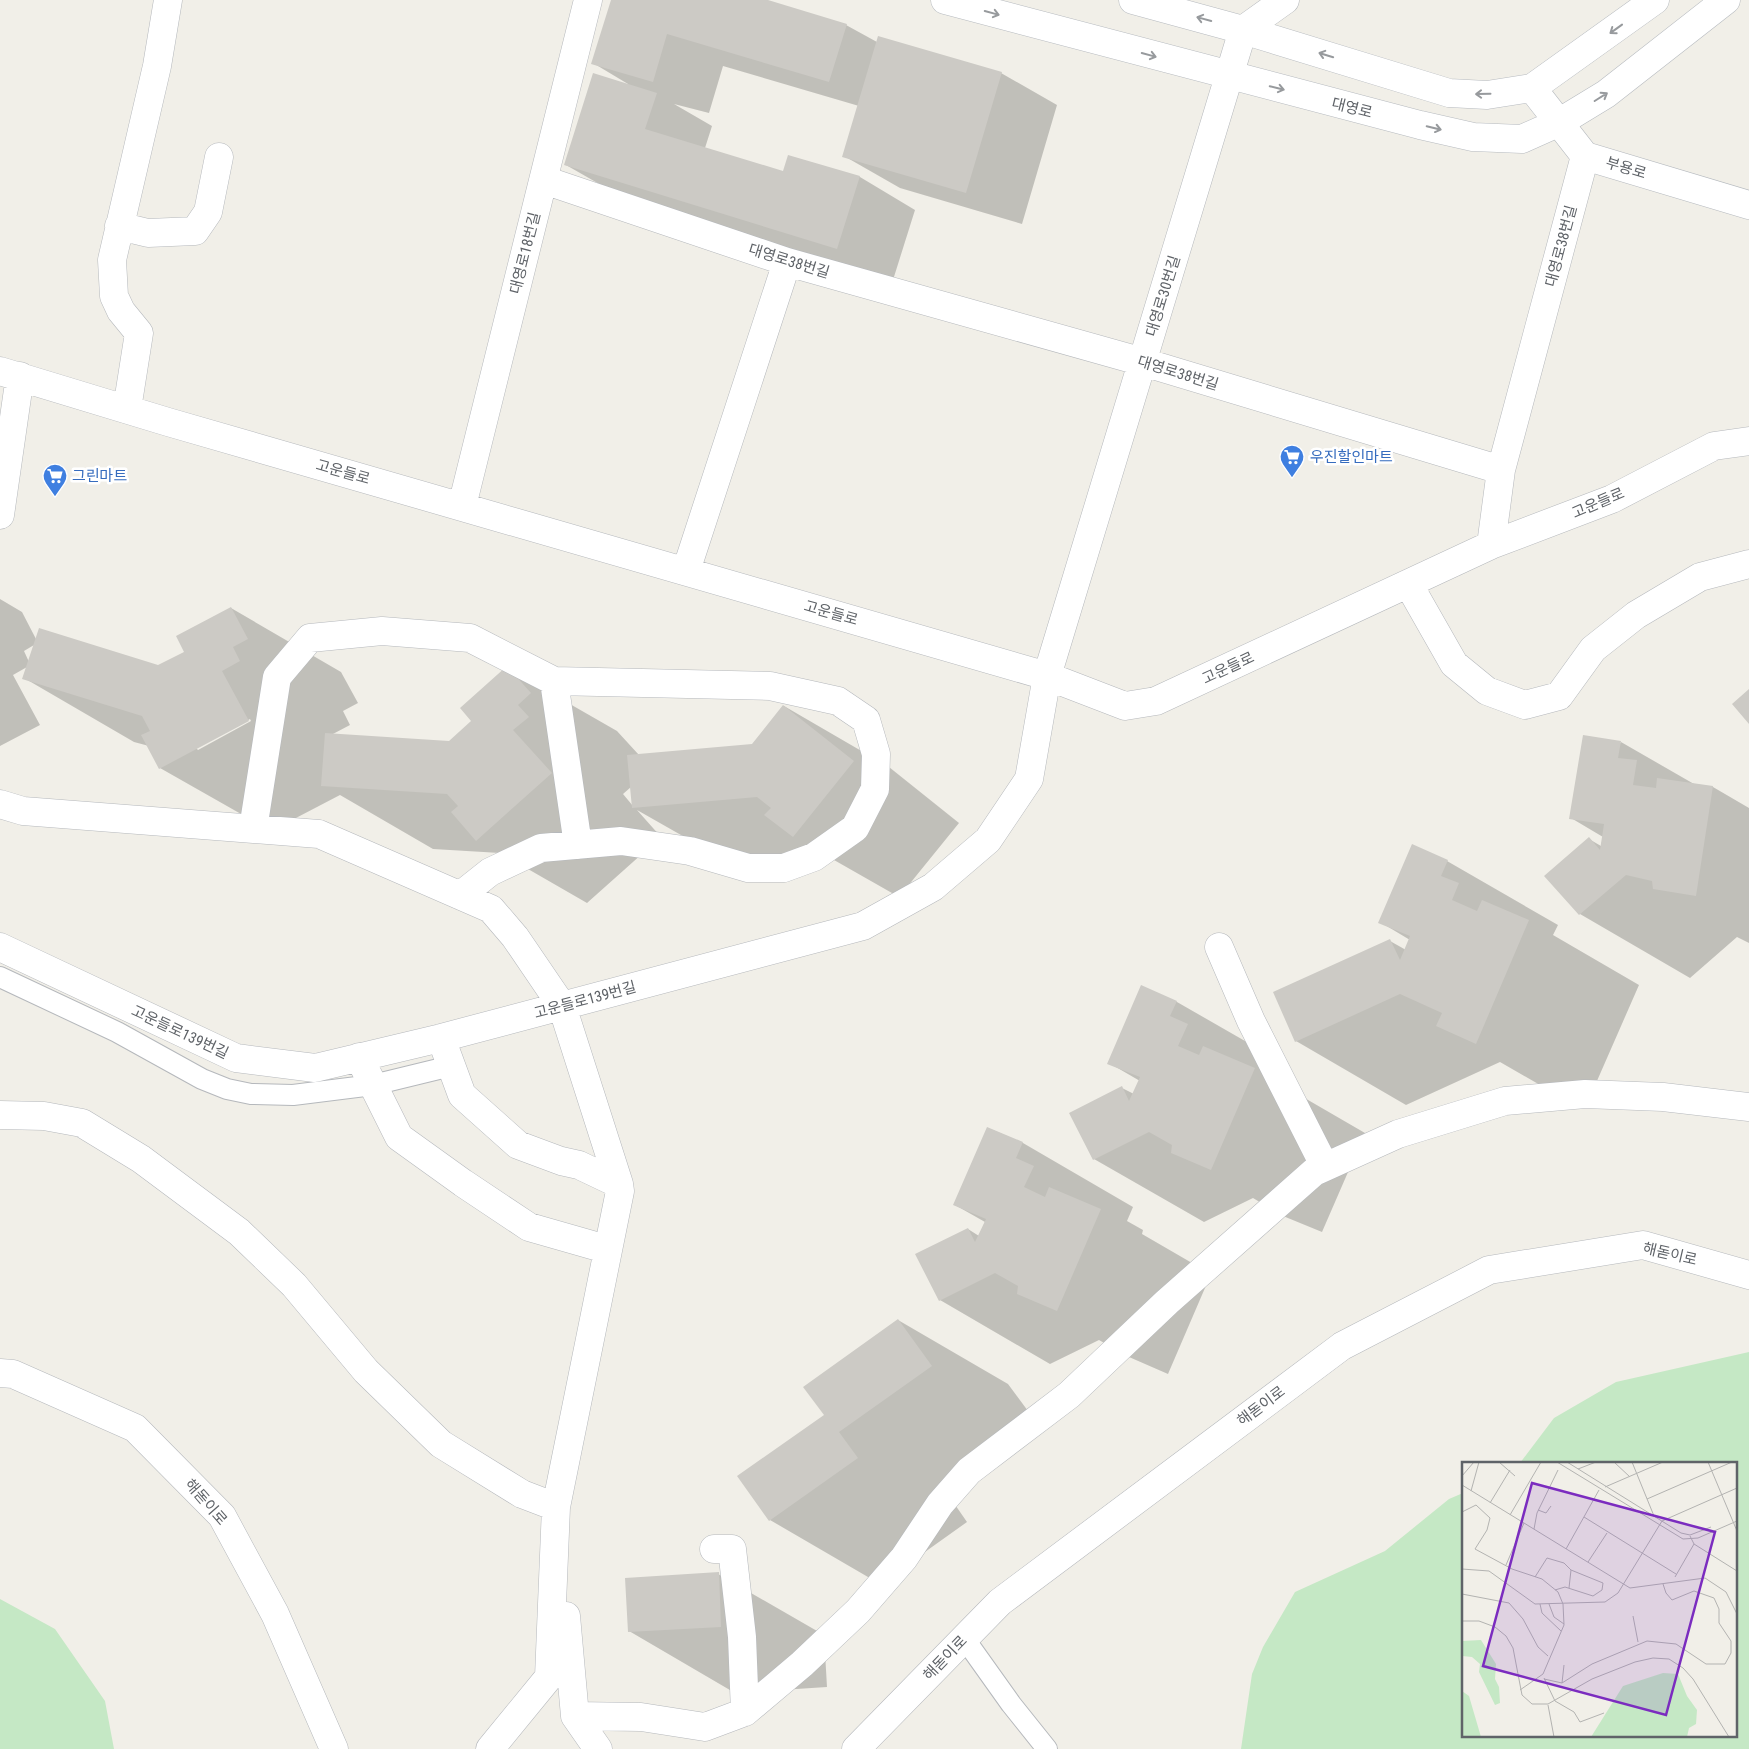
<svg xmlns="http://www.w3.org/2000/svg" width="1749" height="1749" font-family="'Roboto Condensed','Noto Sans KR',sans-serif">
<rect width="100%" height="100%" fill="#f1efe8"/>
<path fill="#c5e8c5" d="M 1749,1352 L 1749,1749 L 1241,1749 L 1252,1674 L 1263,1647 L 1295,1592 L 1385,1551 L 1449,1499 L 1463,1493 L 1463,1735 L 1735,1735 L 1735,1463 L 1520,1463 L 1554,1418 L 1616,1382 Z
M 0,1599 L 55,1629 L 105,1701 L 114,1749 L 0,1749 Z"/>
<path fill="#0003" fill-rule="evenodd" d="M 612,0 L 764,0 L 846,25 L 877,42 L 1001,73 L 1057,105 L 1022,224 L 900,188 L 844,156 L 859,106 L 723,66 L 709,113 L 674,104 L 712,126 L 705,148 L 784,173 L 789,156 L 860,177 L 915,210 L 893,280 L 622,197 L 566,165 L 628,84 L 593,63 Z
M 0,599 L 22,612 L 36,639 L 158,667 L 185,652 L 231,608 L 341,672 L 358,703 L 343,711 L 350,725 L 331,735 L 450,742 L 473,721 L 507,668 L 617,731 L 639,755 L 752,745 L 784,706 L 889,767 L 959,823 L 899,897 L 834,860 L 739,868 L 637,810 L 661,837 L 587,903 L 500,853 L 433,849 L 340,795 L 271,831 L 160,768 L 149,746 L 134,742 L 24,678 L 27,667 L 13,675 L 40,725 L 0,746 ZM 34,645 L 29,662 L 24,651 ZM 250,719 L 251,721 L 198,750 L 196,748 ZM 631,787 L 633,806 L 623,794 Z
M 1621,742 L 1694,784 L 1713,787 L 1749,808 L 1749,943 L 1737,937 L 1690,978 L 1580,914 L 1589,839 L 1601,846 L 1603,837 L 1571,818 Z
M 1447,861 L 1558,925 L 1553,935 L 1639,985 L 1586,1106 L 1547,1089 L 1500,1062 L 1406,1105 L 1296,1041 L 1390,941 L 1406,950 L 1410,940 L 1380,922 Z
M 1142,987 L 1177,1002 L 1287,1065 L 1296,1093 L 1365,1133 L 1322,1232 L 1283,1216 L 1253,1198 L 1204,1222 L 1094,1159 L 1122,1088 L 1134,1094 L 1140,1081 L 1109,1063 Z
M 988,1128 L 1023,1143 L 1133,1207 L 1127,1221 L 1143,1230 L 1142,1234 L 1211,1274 L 1168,1374 L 1129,1357 L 1099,1340 L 1050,1364 L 940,1300 L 968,1229 L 979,1236 L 985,1222 L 955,1205 Z
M 898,1320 L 1008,1384 L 1042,1430 L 949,1496 L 967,1522 L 880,1584 L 770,1520 Z
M 718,1574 L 824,1635 L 827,1687 L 735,1693 L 629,1631 Z"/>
<path fill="#cccac5" d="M 611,0 L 768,0 L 847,24 L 829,82 L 667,34 L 653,82 L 591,64 Z
M 878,36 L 1002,72 L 966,193 L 842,157 Z
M 593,73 L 657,93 L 645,129 L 783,171 L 788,155 L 860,176 L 837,249 L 564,165 Z
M 231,607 L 248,639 L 233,647 L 240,661 L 222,671 L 249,721 L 159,769 L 141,735 L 150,731 L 142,716 L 22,679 L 39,628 L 158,665 L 184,652 L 176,636 Z
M 507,666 L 531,693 L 518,705 L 529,717 L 513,730 L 552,773 L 476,841 L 451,812 L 458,806 L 447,794 L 321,786 L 325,733 L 449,741 L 471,721 L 460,708 Z
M 1749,689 L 1749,724 L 1732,704 Z
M 783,705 L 854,761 L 793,837 L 764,815 L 771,808 L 757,797 L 632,808 L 627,755 L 752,744 Z
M 1583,735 L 1621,741 L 1618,758 L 1637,760 L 1633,785 L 1656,788 L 1657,778 L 1713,786 L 1696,896 L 1653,889 L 1652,881 L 1626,875 L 1579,915 L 1544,876 L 1589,837 L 1600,850 L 1604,824 L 1569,819 Z
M 1412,844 L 1448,860 L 1441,876 L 1459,883 L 1452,900 L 1477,911 L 1482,900 L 1529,920 L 1476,1044 L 1436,1026 L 1442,1013 L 1400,994 L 1295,1042 L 1273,992 L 1390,939 L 1400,960 L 1410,936 L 1378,923 Z
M 1141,985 L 1177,1001 L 1170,1016 L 1188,1024 L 1178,1046 L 1199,1055 L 1203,1046 L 1255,1068 L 1211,1170 L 1171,1153 L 1172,1145 L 1149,1132 L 1093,1160 L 1069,1113 L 1122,1086 L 1129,1101 L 1140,1077 L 1107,1064 Z
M 987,1127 L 1023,1142 L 1016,1158 L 1034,1166 L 1024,1187 L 1045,1197 L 1049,1187 L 1101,1209 L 1057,1311 L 1017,1294 L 1018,1286 L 995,1273 L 939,1301 L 915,1254 L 968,1228 L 975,1242 L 986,1219 L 953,1205 Z
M 898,1319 L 932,1366 L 839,1432 L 858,1458 L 769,1521 L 737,1476 L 824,1415 L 803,1387 Z
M 719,1572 L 721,1627 L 628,1632 L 625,1578 Z"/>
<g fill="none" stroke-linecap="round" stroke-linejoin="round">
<defs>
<path id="service" d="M 0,977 L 117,1032 L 202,1079 L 227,1089 L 251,1094 L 293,1095 L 373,1085 L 451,1066
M 964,1638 L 1011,1704 L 1047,1749"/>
<path id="minor" d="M 544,180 L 787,262 L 1143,362 L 1501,470
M 119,226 L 148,233 L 195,231 L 208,212 L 219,157
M 0,371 L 168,422 L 1047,676 L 1125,706 L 1156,701 L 1491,545 L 1612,499 L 1714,446 L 1749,441
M 127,409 L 139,333 L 121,311 L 114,296 L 112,260 L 157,66 L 168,0
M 462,506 L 588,0
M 0,515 L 20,376
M 1491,545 L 1501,470 L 1585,156
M 686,571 L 787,262
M 1409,585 L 1454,664 L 1487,691 L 1525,705 L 1559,696 L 1593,649 L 1636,615 L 1700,577 L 1749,564
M 554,681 L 578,845
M 0,804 L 23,811 L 319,834 L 491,909 L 515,937 L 562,1006 L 619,1184 L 620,1191 L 556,1507 L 549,1677 L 490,1749
M 253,829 L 277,677 L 310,638 L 382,631 L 470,638 L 554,681 L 770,686 L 838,701 L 866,720 L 876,754 L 875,789 L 855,828 L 814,857 L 784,868 L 748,868 L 690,851 L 621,841 L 541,848 L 490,872 L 461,895
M 0,947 L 236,1058 L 315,1068 L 441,1038 L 863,926 L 933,887 L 988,840 L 1029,779 L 1047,676 L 1243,30 L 1285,0
M 1219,947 L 1251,1021 L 1325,1167
M 441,1038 L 462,1095 L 518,1145 L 561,1161 L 579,1165 L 619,1184
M 359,1057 L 399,1137 L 463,1183 L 529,1227 L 606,1249
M 0,1115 L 44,1116 L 82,1123 L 141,1159 L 239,1232 L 294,1285 L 366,1371 L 441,1444 L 522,1494 L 556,1507
M 714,1549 L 732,1549 L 742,1637 L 745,1712
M 566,1616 L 575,1716 L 598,1749
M 575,1716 L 641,1717 L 705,1727 L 745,1712 L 802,1664 L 858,1611 L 904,1558 L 940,1504 L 969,1471 L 1069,1395 L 1167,1302 L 1314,1172 L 1398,1134 L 1505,1101 L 1585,1094 L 1663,1097 L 1749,1107"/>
<path id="tertiary" d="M 0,1373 L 13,1374 L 135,1428 L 222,1516 L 275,1614 L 334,1749
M 856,1749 L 1000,1602 L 1342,1346 L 1489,1270 L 1643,1245 L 1749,1275"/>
<path id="secondary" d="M 945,0 L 1420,125 L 1473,137 L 1522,139 L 1560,122 L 1606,94 L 1726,0
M 1133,0 L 1243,30 L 1449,93 L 1487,95 L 1532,88 L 1655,0
M 1532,88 L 1585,156 L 1749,205"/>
</defs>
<use href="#service" stroke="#b5b8bc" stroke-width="22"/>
<use href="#minor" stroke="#b5b8bc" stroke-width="29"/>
<use href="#tertiary" stroke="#b5b8bc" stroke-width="29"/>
<use href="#secondary" stroke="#b6babf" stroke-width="29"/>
<use href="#service" stroke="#fff" stroke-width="20"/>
<use href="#minor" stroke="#fff" stroke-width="28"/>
<use href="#tertiary" stroke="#fff" stroke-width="28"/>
<use href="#secondary" stroke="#fff" stroke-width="28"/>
</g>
<defs><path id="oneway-shaft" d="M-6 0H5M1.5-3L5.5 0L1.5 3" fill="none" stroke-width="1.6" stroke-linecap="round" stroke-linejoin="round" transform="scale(1.25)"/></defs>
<g stroke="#979a9d">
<use href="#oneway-shaft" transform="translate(992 13) rotate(15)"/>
<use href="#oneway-shaft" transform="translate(1204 19) rotate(-165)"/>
<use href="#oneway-shaft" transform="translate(1616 29) rotate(144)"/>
<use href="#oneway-shaft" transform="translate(1149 55) rotate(15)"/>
<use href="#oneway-shaft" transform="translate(1326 55) rotate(-163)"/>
<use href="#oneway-shaft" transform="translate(1277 88) rotate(14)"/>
<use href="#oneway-shaft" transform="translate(1483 94) rotate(179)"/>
<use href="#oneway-shaft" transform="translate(1601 97) rotate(-32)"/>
<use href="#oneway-shaft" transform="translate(1434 128) rotate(13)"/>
</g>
<defs>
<symbol id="supermarket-pin" viewBox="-11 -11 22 30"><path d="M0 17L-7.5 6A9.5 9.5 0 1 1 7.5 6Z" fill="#3f7fe0" stroke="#fff"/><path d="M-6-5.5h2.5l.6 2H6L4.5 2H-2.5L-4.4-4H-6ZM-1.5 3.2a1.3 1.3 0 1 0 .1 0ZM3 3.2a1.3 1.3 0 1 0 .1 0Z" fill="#fff"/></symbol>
</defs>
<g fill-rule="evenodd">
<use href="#supermarket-pin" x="1278" y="443" width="28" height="38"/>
<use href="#supermarket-pin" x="41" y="462" width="28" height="38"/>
</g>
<g text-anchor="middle" stroke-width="5" stroke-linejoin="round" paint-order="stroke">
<g font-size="15" fill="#5f6368" stroke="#fff">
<text transform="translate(1352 108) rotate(14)" y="5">대영로</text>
<text transform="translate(1626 168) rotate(17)" y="5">부용로</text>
<text transform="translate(1561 246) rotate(-75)" y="5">대영로38번길</text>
<text transform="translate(525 253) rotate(-76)" y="5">대영로18번길</text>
<text transform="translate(789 261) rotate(17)" y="5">대영로38번길</text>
<text transform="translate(1163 296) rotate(-73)" y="5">대영로30번길</text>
<text transform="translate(1178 373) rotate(17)" y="5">대영로38번길</text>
<text transform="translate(343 472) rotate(16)" y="5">고운들로</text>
<text transform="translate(1598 503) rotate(-23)" y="5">고운들로</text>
<text transform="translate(831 613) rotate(16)" y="5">고운들로</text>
<text transform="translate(1228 668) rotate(-25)" y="5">고운들로</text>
<text transform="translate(585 1000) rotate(-15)" y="5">고운들로139번길</text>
<text transform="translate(180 1032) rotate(25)" y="5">고운들로139번길</text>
<text transform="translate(1670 1254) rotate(13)" y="5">해돋이로</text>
<text transform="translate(1261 1406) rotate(-37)" y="5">해돋이로</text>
<text transform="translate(206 1502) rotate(49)" y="5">해돋이로</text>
<text transform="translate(945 1658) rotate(-46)" y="5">해돋이로</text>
</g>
<g font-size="15" fill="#366cbe" stroke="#fff" text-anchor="start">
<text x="1310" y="462">우진할인마트</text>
<text x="72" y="481">그린마트</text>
</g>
</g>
<g transform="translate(1462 1462)">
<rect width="275" height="275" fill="#f1efe8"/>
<path d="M 19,178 L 34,202 L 33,217 L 37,225 L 38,241 L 33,243 L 17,210 L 18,202 L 10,195 L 0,194 L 0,179 ZM 201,211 L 216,212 L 225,234 L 235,248 L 234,262 L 227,266 L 225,275 L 129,275 L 161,224 ZM 0,229 L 7,234 L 19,275 L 0,275 Z" fill="#c5e8c5"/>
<path fill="none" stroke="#b3b3b1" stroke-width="1" d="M 37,0 L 53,14M 95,0 L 221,77 L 236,76 L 275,59M 105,0 L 219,71 L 228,73 L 249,65M 152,0 L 168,15M 170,0 L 192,54M 246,0 L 275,69M 116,7 L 134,0M 0,14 L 12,0M 0,23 L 168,126 L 243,116 L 264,130 L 275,152M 143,25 L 201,0M 9,29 L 17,0M 185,37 L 270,0M 28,41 L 48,8M 76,48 L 84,51 L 89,44M 0,50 L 14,43 L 28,56 L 25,68 L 13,87 L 50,107 L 80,117 L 96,130 L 101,142 L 102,163 L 81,212 L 58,228M 48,53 L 79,0M 122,55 L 214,112M 72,67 L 75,51 L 96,8M 228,74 L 232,82 L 275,109M 104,87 L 137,28M 126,100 L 145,71M 44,103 L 62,61M 0,107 L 27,109 L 73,142 L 143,140 L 156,131 L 200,59 L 275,26M 73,115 L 85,96 L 102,101 L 109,108 L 141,121 L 140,128 L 131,134 L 103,125 L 93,128M 213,115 L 232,82M 107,126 L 109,108M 0,132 L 47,141 L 61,157 L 76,185 L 86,194M 78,142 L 80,151 L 99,169M 87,142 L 92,155 L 102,162M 171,154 L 176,180M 0,159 L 17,159 L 33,165 L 44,174 L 51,186 L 60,233 L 70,242 L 86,242 L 130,217 L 173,200 L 191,196 L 207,197 L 221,206 L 231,217 L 267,275M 82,216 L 93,239 L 112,250 L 118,260 L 142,251M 82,217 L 100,221 L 130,202 L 185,179 L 214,182 L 244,202 L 263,202 L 269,191 L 269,179 L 257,161 L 257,147 L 252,136 L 232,129 L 210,138 L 204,131 L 201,122M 100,221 L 102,203M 86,243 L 92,275"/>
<path fill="#7b2cbf" fill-opacity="0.15" stroke="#7b2cbf" stroke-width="2.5" d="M 70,21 L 253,70 L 204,253 L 21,204 Z"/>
<rect width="275" height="275" fill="none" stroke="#5f6368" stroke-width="2.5"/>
</g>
</svg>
